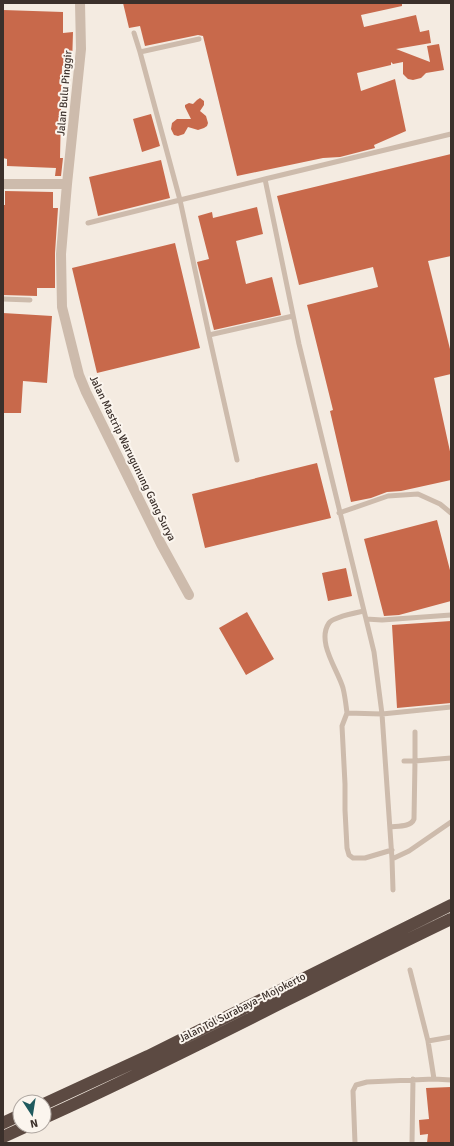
<svg xmlns="http://www.w3.org/2000/svg" width="454" height="1146" font-family="Signika,sans-serif">
<rect width="100%" height="100%" fill="#f4ebe1"/>
<path fill="#c8694b" d="M 123,3 L 402,3 L 402,6 L 361,15 L 364,27 L 416,15 L 420,32 L 429,30 L 431,43 L 396,49 L 430,62 L 427,46 L 439,44 L 444,70 L 426,73 L 421,78 L 413,80 L 408,79 L 403,74 L 403,62 L 393,64 L 391,62 L 391,65 L 357,73 L 361,91 L 395,79 L 406,131 L 374,145 L 375,148 L 340,157 L 323,158 L 237,176 L 203,36 L 198,35 L 145,46 L 140,26 L 129,28 Z
M 3,10 L 63,12 L 63,33 L 73,32 L 72,65 L 62,66 L 60,158 L 63,158 L 61,176 L 55,176 L 56,168 L 7,166 L 7,159 L 3,158 Z
M 200,98 L 204,101 L 204,105 L 200,111 L 206,116 L 208,123 L 207,126 L 204,128 L 198,130 L 188,127 L 184,134 L 178,136 L 174,135 L 171,129 L 172,123 L 177,119 L 191,119 L 185,107 L 185,105 L 189,103 L 193,104 L 197,100 Z
M 151,114 L 160,146 L 142,152 L 133,119 Z
M 451,154 L 451,256 L 428,261 L 451,353 L 451,374 L 434,378 L 451,456 L 451,480 L 401,491 L 387,492 L 371,498 L 351,502 L 330,411 L 333,410 L 307,305 L 378,287 L 373,267 L 299,285 L 277,196 Z
M 161,160 L 170,198 L 98,216 L 89,177 Z
M 5,191 L 53,192 L 53,208 L 58,208 L 55,253 L 55,288 L 37,288 L 37,296 L 3,295 L 3,205 L 5,205 Z
M 257,207 L 263,234 L 236,241 L 246,284 L 272,277 L 281,315 L 214,330 L 197,262 L 209,259 L 198,216 L 212,212 L 213,218 Z
M 175,243 L 200,348 L 97,373 L 72,268 Z
M 3,313 L 52,316 L 47,383 L 23,381 L 21,413 L 3,413 Z
M 317,463 L 331,518 L 205,548 L 192,494 Z
M 437,520 L 451,574 L 451,601 L 399,615 L 384,616 L 364,539 Z
M 346,568 L 352,596 L 328,601 L 322,573 Z
M 247,612 L 274,659 L 246,675 L 219,628 Z
M 451,621 L 451,703 L 397,708 L 392,625 Z
M 451,1087 L 451,1143 L 427,1143 L 428,1134 L 420,1135 L 419,1120 L 429,1119 L 426,1088 Z"/>
<g fill="none" stroke-linecap="round" stroke-linejoin="round">
<path stroke="#cdbbac" stroke-width="5" d="M 140,52 L 199,39
M 451,134 L 265,179 L 299,344 L 366,619 L 382,620 L 451,615
M 265,179 L 180,200 L 209,335 L 293,316
M 88,223 L 180,200 L 140,52 L 134,33
M 3,299 L 30,300
M 209,335 L 237,460
M 339,513 L 388,496 L 418,494 L 440,504 L 451,513
M 364,611 C 355,613 333,617 329,623 C 316,642 338,670 343,688 C 345,696 346,705 347,713 L 382,714 L 451,707
M 366,619 L 374,652 L 382,714 L 392,859
M 347,713 L 342,726 L 345,784 L 345,810 L 347,848 L 349,855 L 353,858 L 365,858 L 392,850
M 404,761 L 415,761 L 415,732
M 390,827 C 398,826 411,827 414,819 L 415,761 L 451,758
M 393,890 L 392,859 L 409,851 L 451,822
M 410,970 L 428,1041 L 434,1079 L 451,1080
M 428,1041 L 451,1037
M 355,1143 L 353,1091 L 356,1085 L 367,1082 L 434,1079
M 412,1143 L 413,1079"/>
<path stroke="#cdbbac" stroke-width="10" d="M 80,3 L 81,49 L 67,184 L 61,254 L 62,307 L 79,375 L 86,392 L 161,544 L 189,595
M 3,184 L 67,184"/>
<path stroke="#5c4a42" stroke-width="12" d="M 44,1104 L 148,1056 L 451,905
M 44,1118 C 182,1056 315,984 451,919
M 3,1123 L 20,1115
M 3,1137 L 27,1126"/>
</g>
<g text-anchor="middle" stroke-width="4" stroke-linejoin="round" paint-order="stroke">
<g font-size="11" fill="#3b302b" stroke="#fbf5ee">
<text transform="translate(64 93) rotate(-85)" y="4">Jalan Bulu Pinggir</text>
<text transform="translate(133 458) rotate(64)" y="4">Jalan Mastrip Warugunung Gang Surya</text>
<text transform="translate(242 1007) rotate(-27)" y="4">Jalan Tol Surabaya–Mojokerto</text>
</g>
</g>
<rect width="454" height="1146" fill="none" stroke="#3b302b" stroke-width="8"/>
<g transform="translate(32 1114) rotate(168)"><circle r="19" fill="#fbf5ee" stroke="#aea6a0"/>
<path d="M0-3L7 15L0 10L-7 15Z" fill="#1f5a5e"/>
<text y="-6" font-size="11" font-weight="bold" text-anchor="middle" fill="#3b302b">N</text>
</g>
</svg>
